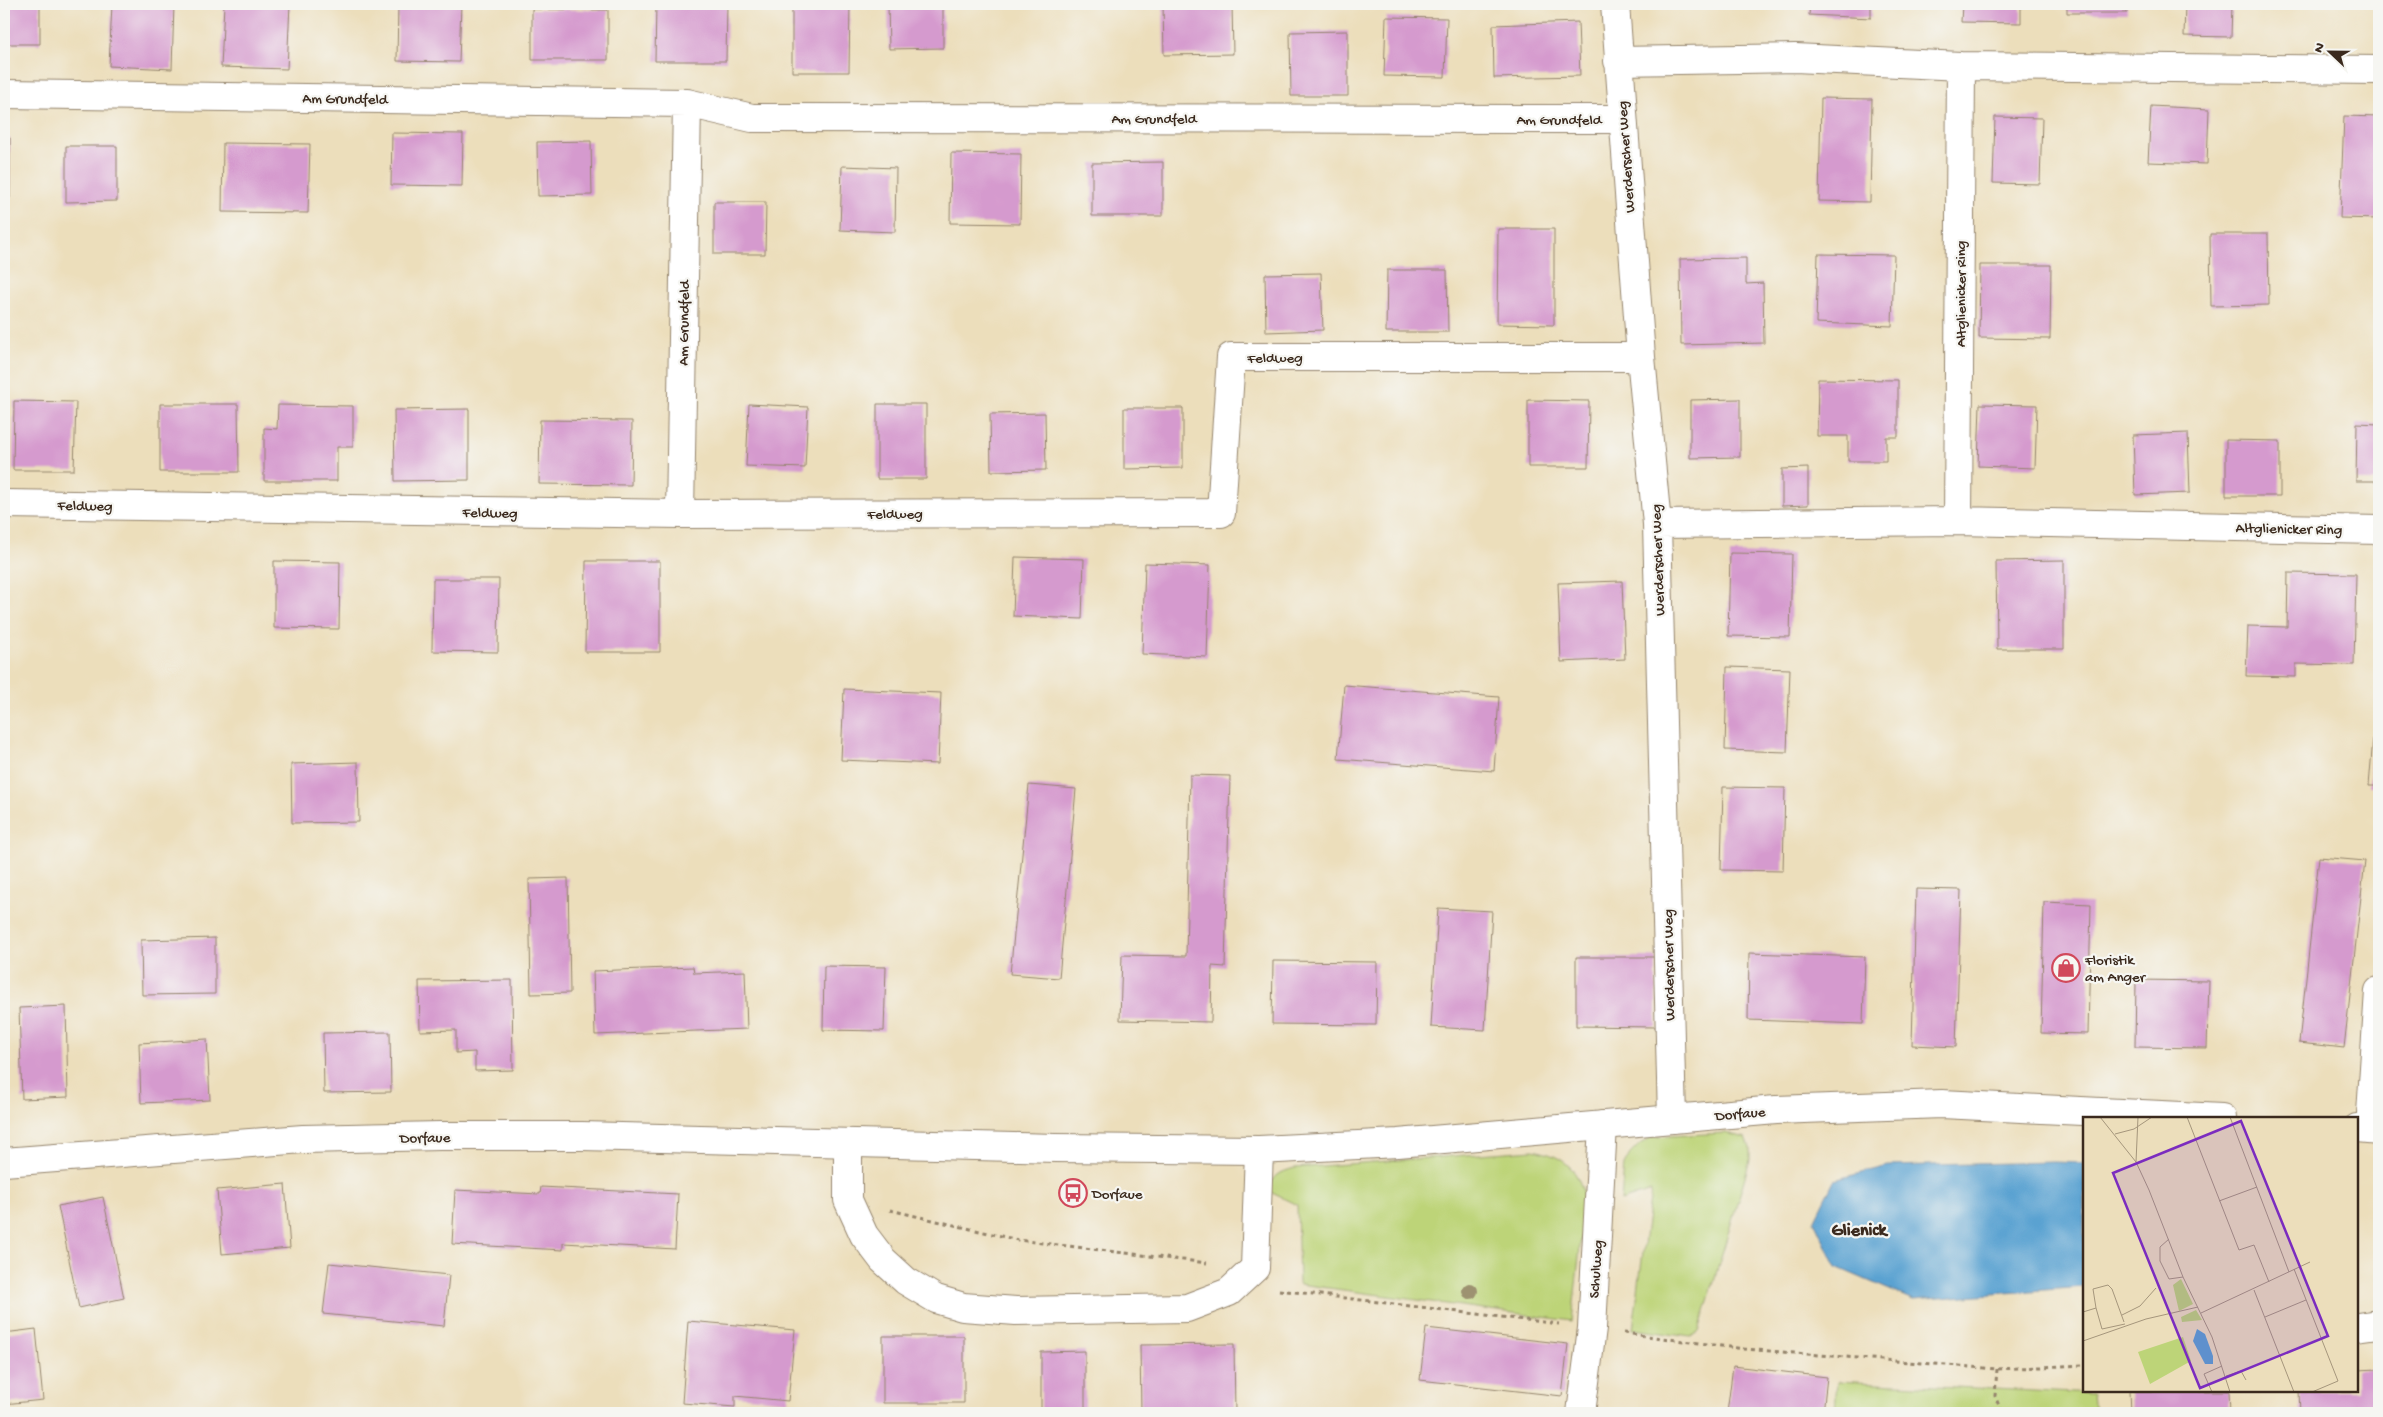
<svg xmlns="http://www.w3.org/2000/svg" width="2383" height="1417" font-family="'Gochi Hand',sans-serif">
<rect width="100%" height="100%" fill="#f6f6f2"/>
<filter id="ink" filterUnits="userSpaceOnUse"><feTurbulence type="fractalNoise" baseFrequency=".02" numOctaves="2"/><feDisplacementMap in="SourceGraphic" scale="10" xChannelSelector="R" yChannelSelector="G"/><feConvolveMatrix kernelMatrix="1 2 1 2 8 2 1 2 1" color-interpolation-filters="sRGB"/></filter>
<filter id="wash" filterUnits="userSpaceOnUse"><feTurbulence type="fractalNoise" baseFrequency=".0096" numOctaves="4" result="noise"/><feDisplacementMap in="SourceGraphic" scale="20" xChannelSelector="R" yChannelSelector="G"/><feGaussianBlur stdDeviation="1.12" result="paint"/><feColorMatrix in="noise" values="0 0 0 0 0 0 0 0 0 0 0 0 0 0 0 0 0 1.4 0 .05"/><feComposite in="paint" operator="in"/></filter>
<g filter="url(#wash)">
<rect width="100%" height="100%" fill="#ecdebb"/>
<path fill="#bdd478" stroke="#7c7f4b" d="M 1725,1133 L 1746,1138 L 1750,1148 L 1750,1160 L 1699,1331 L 1691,1337 L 1633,1329 L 1651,1191 L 1621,1201 L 1624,1165 L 1630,1154 L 1640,1144 L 1651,1137 Z
M 1533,1150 C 1565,1156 1579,1169 1585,1201 L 1572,1321 L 1299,1284 L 1297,1205 L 1268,1191 C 1273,1176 1279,1172 1295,1168 Z
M 1837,1381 L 2093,1394 L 2095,1413 L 1835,1413 Z"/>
<path fill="#5aa2d1" stroke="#4a6678" d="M 2054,1162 L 2084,1163 L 2084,1287 L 1913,1300 L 1836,1267 L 1814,1221 L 1834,1180 L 1888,1166 Z"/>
<g id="blocks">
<path fill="#d59ace" d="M 4,4 L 40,4 L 40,44 L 4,44 Z
M 112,4 L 174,4 L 172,69 L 109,66 Z
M 224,4 L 290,4 L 287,69 L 221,67 Z
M 398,4 L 461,4 L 459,62 L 397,61 Z
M 656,4 L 727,4 L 726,61 L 655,61 Z
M 792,4 L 850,4 L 849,72 L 792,72 Z
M 888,4 L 943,4 L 943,48 L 889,49 Z
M 1163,4 L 1232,4 L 1233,54 L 1164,55 Z
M 1810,4 L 1871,4 L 1871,18 L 1809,15 Z
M 1962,4 L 2021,4 L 2021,23 L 1961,22 Z
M 2067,4 L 2127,4 L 2127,13 L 2067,13 Z
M 2185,4 L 2232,4 L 2231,37 L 2184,36 Z
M 532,9 L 608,10 L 608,60 L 532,60 Z
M 1386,17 L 1447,18 L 1445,77 L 1384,76 Z
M 1578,22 L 1580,76 L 1494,78 L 1493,25 Z
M 1348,31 L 1348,96 L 1291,96 L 1290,32 Z
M 1821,98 L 1872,99 L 1870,202 L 1819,201 Z
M 2151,106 L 2209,109 L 2207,164 L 2148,162 Z
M 2344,116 L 2379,117 L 2379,219 L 2340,218 Z
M 1995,117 L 2042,118 L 2040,184 L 1993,183 Z
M 392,133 L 463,134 L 462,186 L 391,185 Z
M 4,138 L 10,138 L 10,198 L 4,198 Z
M 591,141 L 592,195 L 538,196 L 537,142 Z
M 223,143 L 310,144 L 308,213 L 222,212 Z
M 66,146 L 117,146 L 117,201 L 66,202 Z
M 951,153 L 1021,154 L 1020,224 L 950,223 Z
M 1163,162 L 1163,216 L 1092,216 L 1092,163 Z
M 842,166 L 896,168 L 895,232 L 840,230 Z
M 714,202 L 766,202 L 765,254 L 714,254 Z
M 1498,229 L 1554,229 L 1554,325 L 1497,324 Z
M 2210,234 L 2268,234 L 2269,305 L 2211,306 Z
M 1818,254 L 1894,255 L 1892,326 L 1816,323 Z
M 1746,258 L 1746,284 L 1763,283 L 1764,343 L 1681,345 L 1680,259 Z
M 1980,265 L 2051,265 L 2050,339 L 1979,338 Z
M 1387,270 L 1447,270 L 1448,332 L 1386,332 Z
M 1321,273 L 1323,330 L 1266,332 L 1265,274 Z
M 1818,379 L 1898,380 L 1898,437 L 1886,437 L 1886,461 L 1848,461 L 1848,436 L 1817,436 Z
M 1740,399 L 1740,457 L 1690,458 L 1690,400 Z
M 1528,400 L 1589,401 L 1588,467 L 1528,467 Z
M 14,401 L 76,402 L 74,470 L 13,470 Z
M 160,404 L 238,404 L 239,472 L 160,472 Z
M 749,404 L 808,407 L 805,468 L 746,466 Z
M 877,404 L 926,404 L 926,479 L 877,479 Z
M 1980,404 L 2037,405 L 2035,468 L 1978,466 Z
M 278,405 L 353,406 L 353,447 L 337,447 L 337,481 L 264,481 L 264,428 L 277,429 Z
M 1124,408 L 1183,408 L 1183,468 L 1124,469 Z
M 469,409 L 469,480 L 395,481 L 394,410 Z
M 1045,413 L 1046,470 L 991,471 L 990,414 Z
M 540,420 L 632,421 L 631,485 L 539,484 Z
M 2357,423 L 2379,424 L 2379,481 L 2356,481 Z
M 2188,433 L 2190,493 L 2135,495 L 2133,435 Z
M 2226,440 L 2280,441 L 2280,496 L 2226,496 Z
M 1808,468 L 1808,505 L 1782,506 L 1782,469 Z
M 1730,553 L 1792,554 L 1790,637 L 1728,636 Z
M 1015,557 L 1084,559 L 1082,619 L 1013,616 Z
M 2064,560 L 2064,649 L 1997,649 L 1996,561 Z
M 274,561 L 340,562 L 339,629 L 274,628 Z
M 586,561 L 660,561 L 660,652 L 585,652 Z
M 1145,563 L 1210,565 L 1207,657 L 1142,654 Z
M 2288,573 L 2356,574 L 2354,665 L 2296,664 L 2296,677 L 2246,676 L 2248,626 L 2287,627 Z
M 433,579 L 499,579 L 498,652 L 432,651 Z
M 1622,581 L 1625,659 L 1561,662 L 1558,583 Z
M 1727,667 L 1790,669 L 1787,752 L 1725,750 Z
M 1344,685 L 1499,697 L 1494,771 L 1338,759 Z
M 844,689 L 941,693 L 938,764 L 841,760 Z
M 2374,726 L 2379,726 L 2379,786 L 2369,786 Z
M 358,762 L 359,822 L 292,823 L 291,764 Z
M 1190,775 L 1230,776 L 1225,967 L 1212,966 L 1211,1022 L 1120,1020 L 1122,955 L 1186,956 Z
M 1029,785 L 1076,789 L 1059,978 L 1010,974 Z
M 1723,787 L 1785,788 L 1783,871 L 1721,870 Z
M 2319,857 L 2365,861 L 2344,1048 L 2299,1043 Z
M 568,878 L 570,993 L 531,994 L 529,879 Z
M 1916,889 L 1961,890 L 1956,1047 L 1912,1045 Z
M 2044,902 L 2091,904 L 2088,1034 L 2041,1033 Z
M 1438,908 L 1492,911 L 1485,1030 L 1431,1027 Z
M 215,938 L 215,994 L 142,995 L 141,940 Z
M 1749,953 L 1865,957 L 1863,1024 L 1748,1020 Z
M 1576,957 L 1656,957 L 1656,1027 L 1576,1026 Z
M 1273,961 L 1377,962 L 1376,1025 L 1272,1024 Z
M 824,966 L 886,967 L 884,1031 L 823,1030 Z
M 693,967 L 694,973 L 745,971 L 747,1029 L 595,1035 L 593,971 Z
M 512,980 L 513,1070 L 475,1071 L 475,1052 L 456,1053 L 456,1030 L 420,1031 L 419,981 Z
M 2136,980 L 2209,981 L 2207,1048 L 2135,1047 Z
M 66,1006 L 68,1097 L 22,1099 L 19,1008 Z
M 390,1032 L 391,1092 L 324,1093 L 323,1033 Z
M 207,1039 L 210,1100 L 141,1103 L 139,1043 Z
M 285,1184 L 290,1248 L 222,1254 L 217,1190 Z
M 541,1187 L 678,1194 L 675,1249 L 563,1243 L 563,1250 L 452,1244 L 455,1190 L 540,1194 Z
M 103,1197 L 124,1298 L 79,1308 L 58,1206 Z
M 329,1263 L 449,1275 L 444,1326 L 323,1314 Z
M 688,1321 L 795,1330 L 788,1401 L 735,1396 L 735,1407 L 682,1403 Z
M 1426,1328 L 1568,1344 L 1562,1396 L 1420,1380 Z
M 36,1329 L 43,1400 L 4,1404 L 4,1333 Z
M 883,1336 L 964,1336 L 964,1403 L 883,1403 Z
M 1234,1344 L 1235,1413 L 1141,1413 L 1140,1345 Z
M 1085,1351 L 1085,1413 L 1041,1413 L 1041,1352 Z
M 1733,1366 L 1827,1377 L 1823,1413 L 1727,1413 Z
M 2379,1369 L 2379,1413 L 2300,1413 L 2299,1391 L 2357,1391 L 2357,1370 Z
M 2130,1391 L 2229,1391 L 2230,1413 L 2131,1413 Z"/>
</g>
</g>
<g filter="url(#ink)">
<use href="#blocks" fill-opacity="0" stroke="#94846c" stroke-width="1"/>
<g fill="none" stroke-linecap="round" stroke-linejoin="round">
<defs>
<path id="minor" d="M 1615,4 L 1641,357 L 1657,524 L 1672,1119
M 1618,61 L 1795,58 L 1961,66 L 2379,70
M 4,94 L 687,103 L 752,118 L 1622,119
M 4,504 L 680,514 L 1221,513 L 1231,357 L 1641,357
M 680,514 L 687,103
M 1958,521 L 1961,66
M 1657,524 L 1958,521 L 2379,530
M 2370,1129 L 2379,991
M 848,1144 L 848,1200 L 864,1235 L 883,1260 L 906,1281 L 936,1299 L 963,1307 L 1016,1311 L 1187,1308 L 1229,1292 L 1255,1268 L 1259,1150
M 2357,1327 L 2379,1324
M 1581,1413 L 1592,1328 L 1603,1125"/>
<path id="major" d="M 2357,1128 L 2379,1130
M 4,1162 L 303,1139 L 440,1136 L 582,1136 L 1055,1148 L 1259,1150 L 1398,1143 L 1776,1110 L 1942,1104 L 2222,1118"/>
</defs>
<use href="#minor" stroke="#94846c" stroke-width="30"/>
<use href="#major" stroke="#94846c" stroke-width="30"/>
<path stroke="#94846c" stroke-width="3" stroke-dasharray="4 4" stroke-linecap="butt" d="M 890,1210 L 1018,1240 L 1207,1263
M 1279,1290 L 1559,1324
M 1624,1333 L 1744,1349 L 1997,1369 L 2084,1365
M 1997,1369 L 1995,1396 L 2002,1413"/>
<use href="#minor" stroke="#fff" stroke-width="28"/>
<use href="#major" stroke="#fff" stroke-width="28"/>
</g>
<circle fill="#9d9271" cx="1470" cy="1291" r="8"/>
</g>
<defs>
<symbol id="shop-ring" viewBox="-11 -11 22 22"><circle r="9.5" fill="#f6f6f2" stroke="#d1495b" stroke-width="1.5"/><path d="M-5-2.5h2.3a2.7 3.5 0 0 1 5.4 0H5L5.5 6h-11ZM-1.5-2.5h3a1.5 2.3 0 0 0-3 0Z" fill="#d1495b"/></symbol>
<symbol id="bus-ring" viewBox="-11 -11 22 22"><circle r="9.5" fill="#f6f6f2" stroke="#d1495b" stroke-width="1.5"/><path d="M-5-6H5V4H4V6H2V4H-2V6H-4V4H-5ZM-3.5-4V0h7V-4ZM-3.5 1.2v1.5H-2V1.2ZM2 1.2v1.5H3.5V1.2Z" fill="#d1495b"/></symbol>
</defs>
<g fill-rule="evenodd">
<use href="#shop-ring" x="2050" y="952" width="32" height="32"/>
<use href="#bus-ring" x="1057" y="1177" width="32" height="32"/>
</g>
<g text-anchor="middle" stroke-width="4.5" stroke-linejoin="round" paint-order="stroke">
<g font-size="15" fill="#3b2a1e" stroke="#f6f6f2">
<text transform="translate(345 98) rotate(1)" y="5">Am Grundfeld</text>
<text x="1154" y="123">Am Grundfeld</text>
<text x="1559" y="124">Am Grundfeld</text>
<text transform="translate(1625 157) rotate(-94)" y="5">Werderscher Weg</text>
<text transform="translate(1960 294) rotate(-90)" y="5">Altglienicker Ring</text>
<text transform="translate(683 323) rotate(-89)" y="5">Am Grundfeld</text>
<text x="1275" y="362">Feldweg</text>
<text transform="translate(85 505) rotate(1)" y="5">Feldweg</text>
<text transform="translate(490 512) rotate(1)" y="5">Feldweg</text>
<text x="895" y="518">Feldweg</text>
<text transform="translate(2289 528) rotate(1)" y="5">Altglienicker Ring</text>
<text transform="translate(1657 560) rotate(-92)" y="5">Werderscher Weg</text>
<text transform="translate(1668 965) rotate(-91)" y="5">Werderscher Weg</text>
<text transform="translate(1740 1113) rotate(-5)" y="5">Dorfaue</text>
<text transform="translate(425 1137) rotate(-1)" y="5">Dorfaue</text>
<text transform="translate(1595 1269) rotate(-86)" y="5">Schulweg</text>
</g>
<g font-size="15" fill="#3b2a1e" stroke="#f6f6f2" text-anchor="start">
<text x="2085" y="964">Floristik<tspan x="2085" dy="17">am Anger</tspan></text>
<text x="1092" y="1198">Dorfaue</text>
</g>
<g font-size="18" font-weight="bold" fill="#3b2a1e" stroke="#f6f6f2">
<text x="1859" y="1235">Glienick</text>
</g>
</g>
<g transform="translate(2083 1117)">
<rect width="275" height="275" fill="#ecdebb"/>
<path d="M 98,162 L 110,187 L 96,194 L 90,168 ZM 113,193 L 119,203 L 99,205 L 98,200 ZM 100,220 L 108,244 L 67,267 L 55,235 Z" fill="#bdd478"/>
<path d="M 114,212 L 122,217 L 130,239 L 130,247 L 122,247 L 110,224 Z" fill="#5aa2d1"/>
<path fill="none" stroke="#a5967c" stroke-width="1" d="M 17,0 L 53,45 L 66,73 L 100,160 L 129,220 L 147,275M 104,0 L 156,133 L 171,128 L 186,165M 147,0 L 206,155M 32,17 L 51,12 L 69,0M 53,45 L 55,0M 136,84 L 174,70M 86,122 L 77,130 L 77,144 L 86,162 L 100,160M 211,152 L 255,264 L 229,275M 171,173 L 211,275M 13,191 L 10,172 L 25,168 L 29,172 L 41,205M 0,195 L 13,191 L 19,212 L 42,207M 118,196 L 227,145M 39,198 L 57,189 L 73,171M 182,200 L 223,183M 0,224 L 63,202 L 115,190M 143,259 L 158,254 L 163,263M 129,275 L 121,257 L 139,249"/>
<path fill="#7b2cbf" fill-opacity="0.15" stroke="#7b2cbf" stroke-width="2.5" d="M 158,4 L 245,219 L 117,271 L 30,56 Z"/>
<rect width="275" height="275" fill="none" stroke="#3b2a1e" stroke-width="2.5"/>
</g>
<rect width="2383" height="1417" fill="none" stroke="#f6f6f2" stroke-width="20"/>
<g transform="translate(2330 52) rotate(292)" stroke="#f6f6f2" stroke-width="4" paint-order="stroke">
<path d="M0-4L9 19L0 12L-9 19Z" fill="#3b2a1e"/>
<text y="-8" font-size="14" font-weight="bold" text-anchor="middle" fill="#3b2a1e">N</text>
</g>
</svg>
